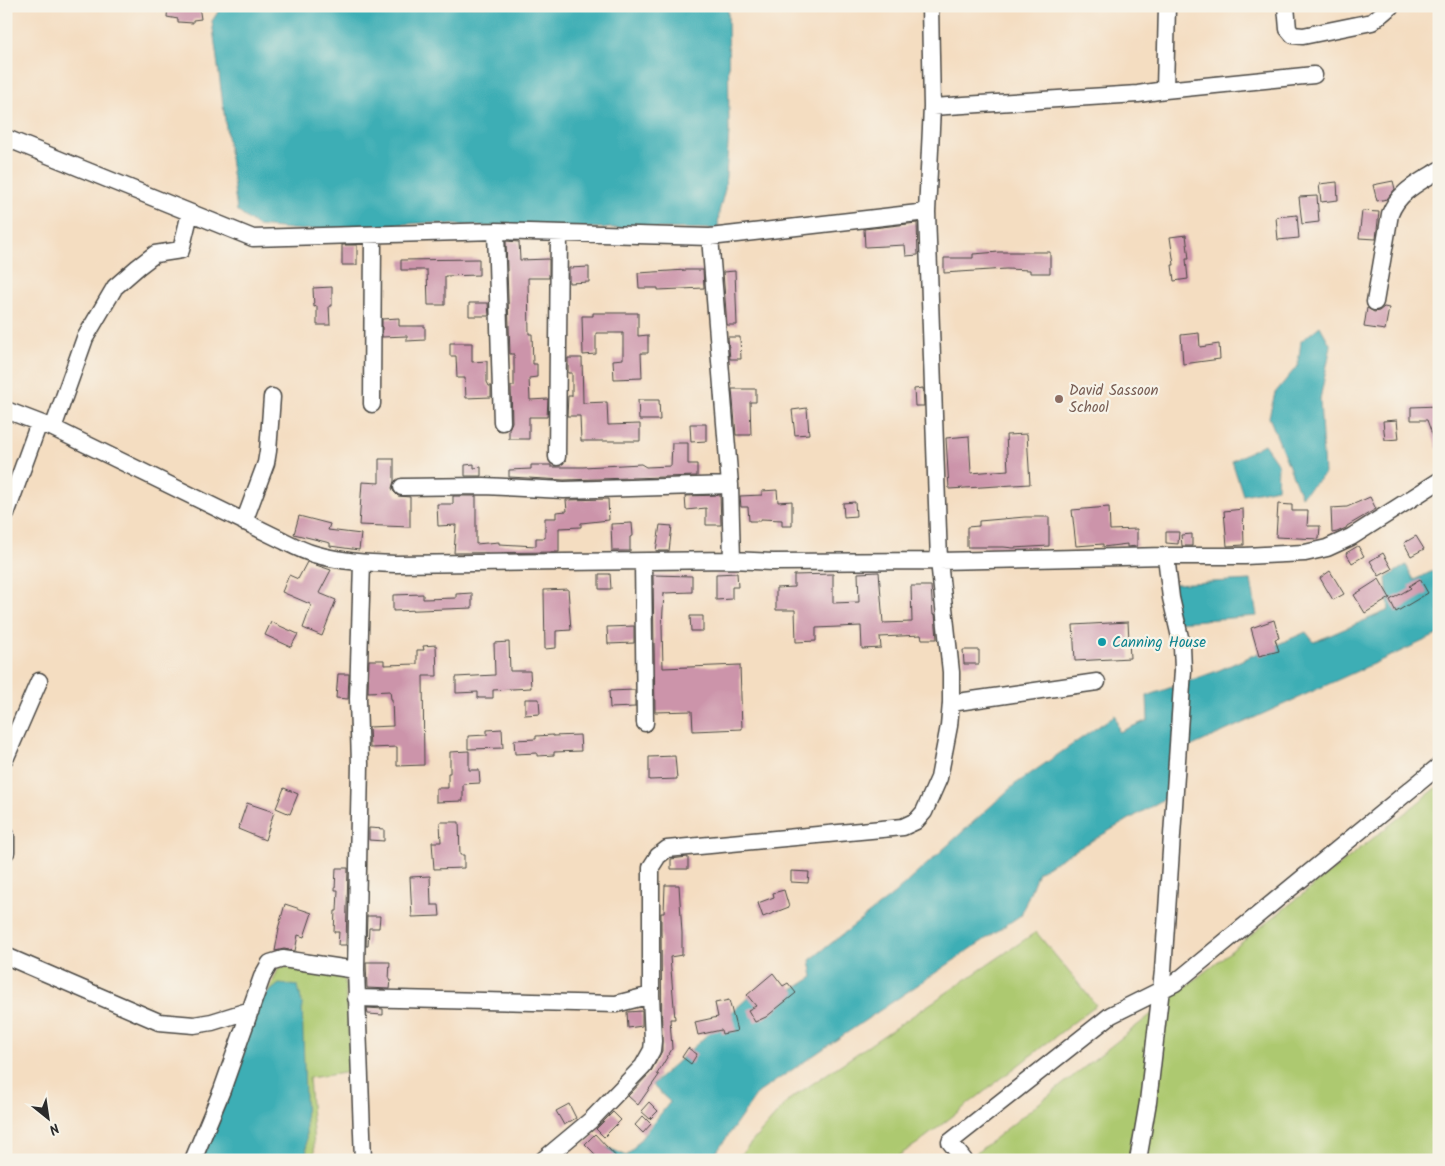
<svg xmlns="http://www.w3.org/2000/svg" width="1445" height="1166" font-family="Kalam,sans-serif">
<rect width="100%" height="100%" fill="#f7f3e8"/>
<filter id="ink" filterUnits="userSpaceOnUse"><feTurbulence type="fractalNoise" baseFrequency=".02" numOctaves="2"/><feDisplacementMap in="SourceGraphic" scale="10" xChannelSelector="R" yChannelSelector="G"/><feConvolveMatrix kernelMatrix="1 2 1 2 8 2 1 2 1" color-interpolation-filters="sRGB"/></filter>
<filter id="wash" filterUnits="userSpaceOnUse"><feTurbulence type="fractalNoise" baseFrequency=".0096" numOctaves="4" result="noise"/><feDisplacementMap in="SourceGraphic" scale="20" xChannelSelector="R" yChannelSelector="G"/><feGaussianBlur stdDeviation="1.12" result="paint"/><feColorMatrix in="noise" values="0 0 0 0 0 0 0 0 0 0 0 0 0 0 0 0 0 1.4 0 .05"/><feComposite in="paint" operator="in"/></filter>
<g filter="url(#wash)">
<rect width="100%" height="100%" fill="#f4ddc1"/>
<path fill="#adc970" stroke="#6c7a4e" d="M 1439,786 L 1439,1160 L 980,1160 L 975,1154 Z
M 1036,932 L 1096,1005 L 918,1143 L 892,1160 L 736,1160 L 790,1099 Z
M 279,967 L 344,969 L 351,1072 L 309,1078 L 315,1160 L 199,1160 Z"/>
<path fill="#3daeb5" stroke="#346c70" d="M 220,6 L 728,6 L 729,132 L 725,189 L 719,212 L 718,229 L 490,227 L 425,223 L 301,230 L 257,226 L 237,211 L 212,21 L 218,12 Z
M 1320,326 L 1331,346 L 1320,399 L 1324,475 L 1301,496 L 1269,417 L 1275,393 L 1298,365 L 1301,341 Z
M 1264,444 L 1278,464 L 1277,488 L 1243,495 L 1232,461 Z
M 1406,565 L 1414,580 L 1439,568 L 1439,634 L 1170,756 L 1171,795 L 1038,872 L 1021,915 L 758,1093 L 711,1160 L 589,1160 L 602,1145 L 627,1156 L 670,1102 L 652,1085 L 765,982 L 789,992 L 813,977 L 810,960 L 894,894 L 1014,785 L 1115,715 L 1119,732 L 1148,720 L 1147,696 L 1217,671 L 1306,632 L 1314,642 L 1389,610 L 1386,578 Z
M 1251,580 L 1257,616 L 1177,622 L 1160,594 L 1172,584 Z
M 279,984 L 298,986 L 302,1004 L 307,1160 L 196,1160 L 254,1004 Z"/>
<g id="blocks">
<path fill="#cc94aa" d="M 168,6 L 199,6 L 201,19 L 193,20 L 193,23 L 178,22 L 178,19 L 167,17 Z
M 1393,181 L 1395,189 L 1387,199 L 1377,201 L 1373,185 Z
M 1337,182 L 1338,200 L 1321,202 L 1319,184 Z
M 1317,196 L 1319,222 L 1302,224 L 1299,197 Z
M 1362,211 L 1379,212 L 1376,239 L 1359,238 Z
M 1297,215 L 1299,238 L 1278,240 L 1276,217 Z
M 917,223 L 918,255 L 906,256 L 905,245 L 865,247 L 864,229 Z
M 1186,235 L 1189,259 L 1186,259 L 1188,279 L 1174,281 L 1172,265 L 1174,265 L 1170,237 Z
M 506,241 L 519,242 L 520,260 L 549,259 L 549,278 L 528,278 L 529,334 L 532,334 L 533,364 L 537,364 L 537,377 L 529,378 L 530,400 L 548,399 L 547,417 L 529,417 L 529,439 L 509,439 L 509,429 L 512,422 L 511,386 L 514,386 L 514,354 L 510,354 Z
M 342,245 L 357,245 L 357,265 L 342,265 Z
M 999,252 L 1050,252 L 1050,273 L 1030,273 L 1030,270 L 1006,269 L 944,273 L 944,258 L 973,258 L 973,254 Z
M 479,259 L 479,275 L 445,276 L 445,305 L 428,305 L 427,270 L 401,270 L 401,260 Z
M 589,267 L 589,282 L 569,283 L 569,268 Z
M 686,270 L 703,270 L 704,288 L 658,290 L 658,288 L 639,288 L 638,273 Z
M 735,271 L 737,325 L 727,325 L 723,272 Z
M 332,287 L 332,306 L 329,306 L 330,325 L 317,325 L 317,306 L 314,307 L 313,288 Z
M 469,303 L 488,303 L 489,316 L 469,316 Z
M 1384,307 L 1389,308 L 1385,330 L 1364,327 L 1367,308 L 1374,312 L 1379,311 Z
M 593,313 L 638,313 L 638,336 L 648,335 L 648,353 L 641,353 L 642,378 L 614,379 L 613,360 L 623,359 L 623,333 L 596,333 L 596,354 L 583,355 L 582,316 L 593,316 Z
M 399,318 L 399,326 L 425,326 L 425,340 L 407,341 L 407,336 L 382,337 L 382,319 Z
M 1199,333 L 1200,347 L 1219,344 L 1220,359 L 1183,364 L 1181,335 Z
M 728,337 L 740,337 L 741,359 L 730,359 Z
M 450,343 L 472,343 L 472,362 L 487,361 L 487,382 L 489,386 L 491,386 L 491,397 L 466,398 L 465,378 L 457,378 L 456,356 L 450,356 Z
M 568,358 L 582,358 L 583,403 L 607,402 L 608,425 L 640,424 L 640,441 L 581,441 L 580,416 L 567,416 L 568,396 L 572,396 L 572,373 L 568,373 Z
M 923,388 L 924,406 L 915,406 L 914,389 Z
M 732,389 L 756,389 L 756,402 L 750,402 L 751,435 L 736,435 Z
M 638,400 L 659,400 L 660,420 L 639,420 Z
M 1439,406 L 1439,448 L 1437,448 L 1427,420 L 1411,420 L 1411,407 Z
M 807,408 L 809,434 L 795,435 L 792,410 Z
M 1397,420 L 1399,439 L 1385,440 L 1383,421 Z
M 690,424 L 706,424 L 706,441 L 691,442 Z
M 1027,434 L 1030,484 L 949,489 L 946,438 L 969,436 L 971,473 L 1008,470 L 1006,435 Z
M 672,443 L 688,443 L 688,464 L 697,464 L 697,476 L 564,480 L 509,477 L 509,470 L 531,469 L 531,465 L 551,465 L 551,467 L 583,467 L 641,464 L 646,467 L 671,466 Z
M 379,459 L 394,459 L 394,481 L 392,488 L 394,492 L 398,496 L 410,497 L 410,527 L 359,525 L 362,482 L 379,483 Z
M 474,464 L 474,468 L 481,467 L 481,476 L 465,476 L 465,465 Z
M 777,490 L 778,502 L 792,501 L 792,526 L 782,526 L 782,520 L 761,519 L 761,521 L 749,521 L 748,507 L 741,507 L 740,496 L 762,495 L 762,491 Z
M 720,495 L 721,525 L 706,525 L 706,508 L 686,510 L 685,496 Z
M 453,496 L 476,496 L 476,544 L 499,542 L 499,544 L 536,546 L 536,538 L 545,538 L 545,518 L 556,518 L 556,512 L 567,511 L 566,500 L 608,499 L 609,520 L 581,523 L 581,527 L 559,528 L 559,552 L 454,553 L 456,525 L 438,526 L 437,504 L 453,504 Z
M 1370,497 L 1376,509 L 1347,526 L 1346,528 L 1337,532 L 1332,533 L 1331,508 L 1347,507 Z
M 855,502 L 856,516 L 844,517 L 843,503 Z
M 1278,504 L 1292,505 L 1292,511 L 1308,511 L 1307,526 L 1320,526 L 1319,539 L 1276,537 Z
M 1109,507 L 1110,530 L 1137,529 L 1137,546 L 1127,547 L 1127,544 L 1103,547 L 1103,544 L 1076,546 L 1072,510 Z
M 1243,509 L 1244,545 L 1227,546 L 1224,511 Z
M 299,516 L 330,524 L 328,530 L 361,534 L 359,550 L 330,546 L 330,543 L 294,534 Z
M 1025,517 L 1049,517 L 1049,546 L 1013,548 L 1004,547 L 967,547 L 967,527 L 979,526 L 979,521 Z
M 632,523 L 633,536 L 630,537 L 630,551 L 612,551 L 611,524 Z
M 660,525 L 672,526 L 669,551 L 656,551 Z
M 1166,532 L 1179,532 L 1178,544 L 1166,543 Z
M 1192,534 L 1192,546 L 1182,546 L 1181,535 Z
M 1416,536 L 1424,549 L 1411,556 L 1404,543 Z
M 1358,546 L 1364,556 L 1352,563 L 1346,553 Z
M 1383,553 L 1392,569 L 1379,576 L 1370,561 Z
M 307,562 L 331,570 L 319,593 L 336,600 L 322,636 L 303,628 L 311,606 L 310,604 L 282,592 L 289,575 L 298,579 Z
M 1330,571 L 1344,594 L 1333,600 L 1320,578 Z
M 879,572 L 883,623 L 912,622 L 911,586 L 931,586 L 933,615 L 935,614 L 937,639 L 922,639 L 921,635 L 880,637 L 881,648 L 862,649 L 861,626 L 816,628 L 816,641 L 796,642 L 795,610 L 776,610 L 776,588 L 794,587 L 794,575 L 833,574 L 833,603 L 859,602 L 858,573 Z
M 737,573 L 738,587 L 732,587 L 732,599 L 716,600 L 716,574 Z
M 599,574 L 610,574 L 611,589 L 599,589 Z
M 653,575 L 692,576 L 692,592 L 664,593 L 662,626 L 663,668 L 740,665 L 742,729 L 693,731 L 692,711 L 655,712 Z
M 1379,579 L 1390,598 L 1365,613 L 1354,595 Z
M 1420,579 L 1428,593 L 1396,612 L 1390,600 L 1411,588 L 1409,586 Z
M 568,589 L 571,630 L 556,631 L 556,648 L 545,649 L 544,590 Z
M 472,593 L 472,608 L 393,611 L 393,595 L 423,594 L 423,599 L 456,598 L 456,594 Z
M 690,616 L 703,616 L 703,631 L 691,631 Z
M 1274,620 L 1279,638 L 1275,639 L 1279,651 L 1259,656 L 1251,628 Z
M 271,622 L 298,634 L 291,647 L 265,635 Z
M 1128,622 L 1130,658 L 1075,661 L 1073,625 Z
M 634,626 L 634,643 L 608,644 L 607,627 Z
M 509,642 L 510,671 L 530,671 L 531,688 L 493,690 L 493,698 L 478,698 L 478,692 L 456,693 L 456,677 L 495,675 L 494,643 Z
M 436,645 L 437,676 L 423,676 L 424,765 L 397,766 L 397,747 L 370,748 L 369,727 L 393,726 L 392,699 L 391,699 L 390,691 L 368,692 L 369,660 L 384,660 L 384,665 L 417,664 L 417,650 L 424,650 L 423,646 Z
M 963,650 L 979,650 L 979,664 L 964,664 Z
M 338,674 L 349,674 L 348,699 L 336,698 Z
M 635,690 L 635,707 L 610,708 L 609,691 Z
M 525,699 L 539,699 L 540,714 L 525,715 Z
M 502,729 L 503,748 L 468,749 L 468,736 L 487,735 L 487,730 Z
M 553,735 L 553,736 L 580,735 L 581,751 L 554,752 L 554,755 L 537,756 L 537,753 L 515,754 L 514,740 L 536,739 L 536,736 Z
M 469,751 L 469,770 L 479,770 L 480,783 L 463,784 L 463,801 L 436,802 L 436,788 L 448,788 L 448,773 L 450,773 L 450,752 Z
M 675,756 L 677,779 L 649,780 L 649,757 Z
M 284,788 L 298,794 L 290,814 L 276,808 Z
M 247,803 L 274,812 L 265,840 L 238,829 Z
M 440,822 L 459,822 L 460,855 L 464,855 L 464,868 L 434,869 L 432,842 L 441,842 Z
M 369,828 L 384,829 L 384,841 L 369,840 Z
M 688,857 L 688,869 L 671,869 L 671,859 Z
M 336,868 L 348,868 L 346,945 L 338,945 L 339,932 L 334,932 L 335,911 L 337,911 L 338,890 L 335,890 Z
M 791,871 L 809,872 L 808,883 L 791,882 Z
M 430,876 L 431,905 L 439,905 L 440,916 L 412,917 L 410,877 Z
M 665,885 L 679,885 L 682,933 L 682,955 L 670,957 L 675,1019 L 670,1019 L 672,1049 L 657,1074 L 659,1075 L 638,1105 L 628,1096 L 650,1073 L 662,1051 L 661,924 L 661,913 L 664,913 Z
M 784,890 L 789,907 L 763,917 L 758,903 L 774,897 L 773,893 Z
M 285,904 L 312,913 L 304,937 L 298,935 L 295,951 L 284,949 L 275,951 L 279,929 L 278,929 Z
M 367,916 L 380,916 L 379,928 L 369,928 L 368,946 L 366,946 Z
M 366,962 L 390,962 L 389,980 L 391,980 L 390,989 L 367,988 Z
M 773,973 L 783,986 L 788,983 L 796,993 L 766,1017 L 755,1022 L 748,1010 L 756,1006 L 747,995 Z
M 729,1000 L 737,1031 L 722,1034 L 721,1030 L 698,1035 L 695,1022 L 718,1017 L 715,1003 Z
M 367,1008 L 383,1009 L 383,1015 L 368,1014 Z
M 642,1011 L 642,1026 L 628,1028 L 627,1012 Z
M 688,1048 L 697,1054 L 691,1064 L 682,1057 Z
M 649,1102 L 658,1111 L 650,1119 L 641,1111 Z
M 569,1104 L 576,1118 L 564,1125 L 556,1111 Z
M 613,1112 L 621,1120 L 604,1137 L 596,1129 Z
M 643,1116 L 651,1124 L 643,1133 L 635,1125 Z
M 595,1134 L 619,1160 L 591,1160 L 595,1154 L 585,1144 Z"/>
</g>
</g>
<g filter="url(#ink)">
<use href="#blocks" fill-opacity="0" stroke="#494642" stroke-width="1"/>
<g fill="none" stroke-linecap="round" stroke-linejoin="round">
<defs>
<path id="minor" d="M 1286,6 L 1288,29 L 1293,35 L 1303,36 L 1372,22 L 1391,6
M 1165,90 L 1314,75
M 932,107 L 1138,94 L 1165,90 L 1167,6
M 6,138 L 253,238 L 496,231 L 710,237 L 927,212
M 496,231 L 502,422
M 710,237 L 730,485 L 732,560
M 1375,302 L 1390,214 C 1399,191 1419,183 1439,170
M 372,404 L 373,235
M 6,410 L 53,428 L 282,540 C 292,545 303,551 314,554 C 341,562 368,563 396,564 L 732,560 L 773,562 L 939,561 L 1166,556 L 1245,556 L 1305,553 L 1327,548 L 1351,537 L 1439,481
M 53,428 L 85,338 L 115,287 L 138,267 L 155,254 L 181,250 L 190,213
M 557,457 L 559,233
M 402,487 L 484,486 L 564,490 L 730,485
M 6,514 L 39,423
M 244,522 L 266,463 L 268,451 L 272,397
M 643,562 L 645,723
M 951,703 L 1097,682
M 6,757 L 39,681
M 6,835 L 6,852
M 6,956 L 159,1022 L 194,1025 L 212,1022 L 251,1010
M 356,970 L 363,1160
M 356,998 L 616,1004 L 651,995 L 651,867 L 658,856 L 667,849 L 903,827 L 916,821 L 924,812 L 939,778 L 949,726 L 951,703 L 951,672 L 939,561 L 927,212 L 932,107 L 930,6
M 193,1160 L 222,1090 L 262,977 L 270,963 L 283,959 L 356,970 L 360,764 L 358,699 L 362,563
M 543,1160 L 591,1120 L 643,1066 L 652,1050 L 653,1041 L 651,995
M 964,1160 L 950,1142 L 1111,1015 L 1175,983 L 1439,766
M 1138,1160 L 1148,1102 L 1163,971 L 1183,670 L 1182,646 L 1171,598 L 1166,556"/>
</defs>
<use href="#minor" stroke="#494642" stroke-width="19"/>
<use href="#minor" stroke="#fff" stroke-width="16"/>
</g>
</g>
<circle fill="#8d6e63" stroke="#f7f3e8" stroke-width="2" cx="1059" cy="399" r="5"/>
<circle fill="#0f9aa8" stroke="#f7f3e8" stroke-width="2" cx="1102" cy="642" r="5"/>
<g text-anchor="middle" stroke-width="4.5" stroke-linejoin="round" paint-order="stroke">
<g font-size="15" fill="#785e54" stroke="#f7f3e8" text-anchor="start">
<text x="1069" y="395">David Sassoon<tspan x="1069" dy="17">School</tspan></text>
</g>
<g font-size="15" fill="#0d838f" stroke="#f7f3e8" text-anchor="start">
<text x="1112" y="647">Canning House</text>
</g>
</g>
<rect width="1445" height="1166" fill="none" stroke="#f7f3e8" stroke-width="25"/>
<g transform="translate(48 1118) rotate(150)" stroke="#f7f3e8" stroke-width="4" paint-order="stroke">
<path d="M0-4L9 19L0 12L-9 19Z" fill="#2b2b2b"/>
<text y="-8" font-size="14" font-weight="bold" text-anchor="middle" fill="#2b2b2b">N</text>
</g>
</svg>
